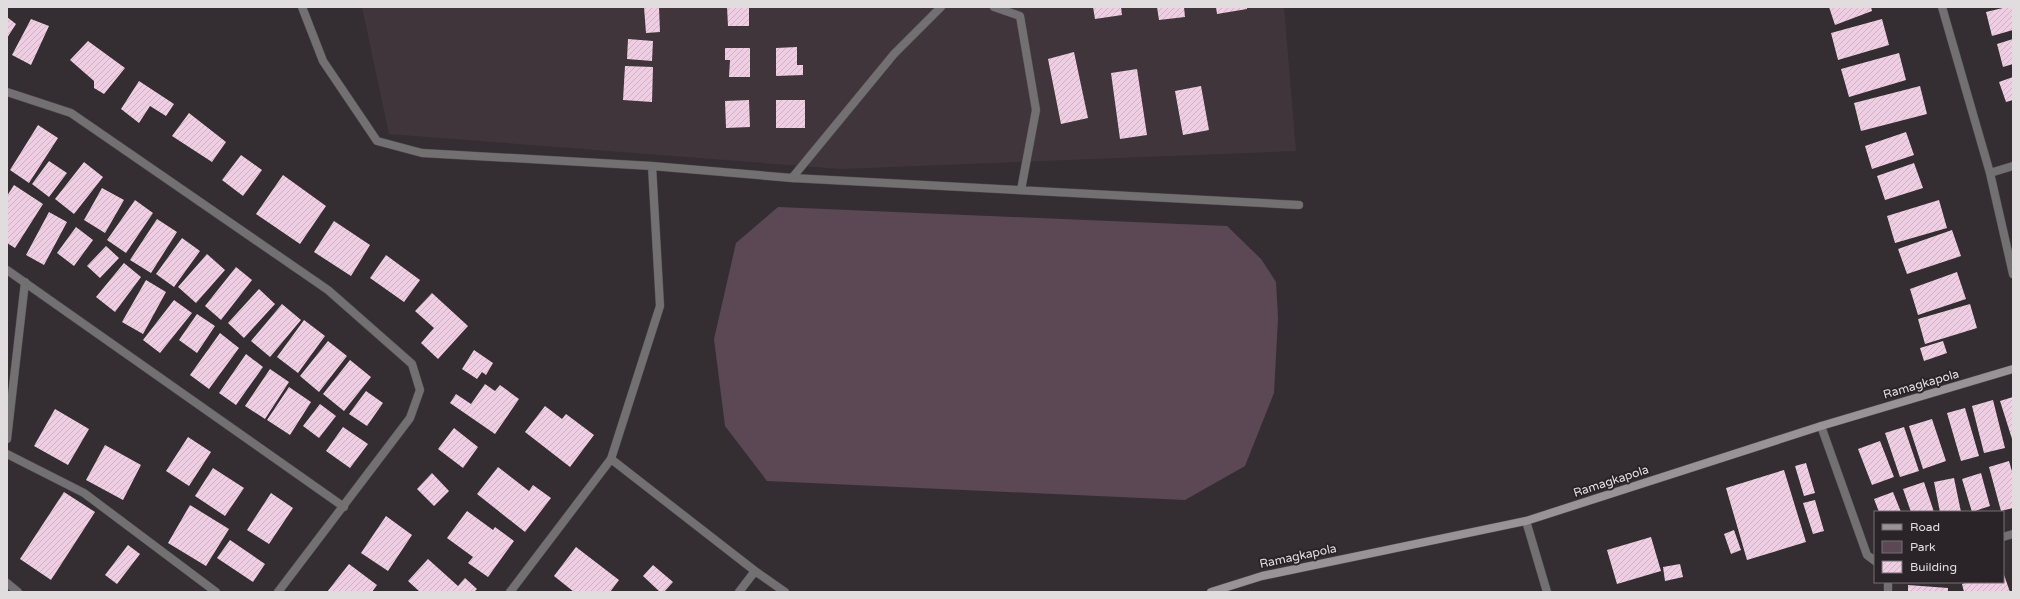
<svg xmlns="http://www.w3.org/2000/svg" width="2020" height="599" font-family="'Varela Round',sans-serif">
<defs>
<pattern id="building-hatch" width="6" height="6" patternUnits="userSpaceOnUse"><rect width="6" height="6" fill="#efcee3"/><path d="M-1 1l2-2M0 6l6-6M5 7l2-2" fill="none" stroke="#cdb2c3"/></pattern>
</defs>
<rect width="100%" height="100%" fill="#342e32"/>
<path fill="#41353c" d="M 362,7 L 1284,7 L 1296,151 L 841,169 L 389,134 Z"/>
<path fill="#5b4854" d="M 778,207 L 1227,226 L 1261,259 L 1276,282 L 1278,318 L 1274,393 L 1245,466 L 1185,500 L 767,481 L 725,426 L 714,339 L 736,243 Z"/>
<path fill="url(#building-hatch)" d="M 644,7 L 659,7 L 660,32 L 646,33 Z
M 727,7 L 749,7 L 749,26 L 728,26 Z
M 1093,7 L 1121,7 L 1122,15 L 1095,19 Z
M 1157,7 L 1184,7 L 1185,17 L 1159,20 Z
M 1216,7 L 1247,7 L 1247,9 L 1217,14 Z
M 1829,7 L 1871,7 L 1872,11 L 1835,25 Z
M 2007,7 L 2013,7 L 2013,30 L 1992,36 L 1986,12 Z
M 7,17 L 16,24 L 7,38 Z
M 31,19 L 49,26 L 31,65 L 12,55 Z
M 1882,19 L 1889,45 L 1838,60 L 1831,33 Z
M 628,39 L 653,41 L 652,61 L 627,59 Z
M 2013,39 L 2013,64 L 2003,67 L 1997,44 Z
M 88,41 L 125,68 L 104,94 L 94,88 L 94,81 L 70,60 Z
M 797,47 L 797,65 L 803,65 L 803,75 L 776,76 L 776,48 Z
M 725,48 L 750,48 L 750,77 L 729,77 L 730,60 L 725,60 Z
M 1074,52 L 1088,118 L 1061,124 L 1048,59 Z
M 1899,53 L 1906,80 L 1849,97 L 1841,69 Z
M 625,66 L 653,67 L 652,102 L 623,100 Z
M 1137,69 L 1147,135 L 1120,139 L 1111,73 Z
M 2013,77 L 2013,100 L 2006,102 L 1999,82 Z
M 139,81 L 174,104 L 166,116 L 150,106 L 139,123 L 121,109 Z
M 1201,86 L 1209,130 L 1183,135 L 1175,91 Z
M 1920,86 L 1927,114 L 1861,131 L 1854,103 Z
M 749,100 L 750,127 L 726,128 L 725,101 Z
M 776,100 L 805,100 L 805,128 L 776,128 Z
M 189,113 L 226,142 L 212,162 L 172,136 Z
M 38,125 L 58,138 L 29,183 L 10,170 Z
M 1906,132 L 1914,155 L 1872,169 L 1865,146 Z
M 241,155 L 262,170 L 243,196 L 222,180 Z
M 49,161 L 67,173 L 49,197 L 32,184 Z
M 84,162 L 103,177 L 74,214 L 55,199 Z
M 1914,163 L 1923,188 L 1885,200 L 1877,176 Z
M 283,175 L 326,206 L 300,244 L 256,214 Z
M 14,185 L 43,204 L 15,248 L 7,243 L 7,196 Z
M 102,188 L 124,200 L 105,233 L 84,220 Z
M 135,200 L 153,213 L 126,253 L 107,240 Z
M 1939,200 L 1947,228 L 1895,243 L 1887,216 Z
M 49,212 L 67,222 L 44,265 L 26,255 Z
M 157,219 L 177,232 L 151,273 L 130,260 Z
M 334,221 L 370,245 L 351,276 L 314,252 Z
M 76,227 L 93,240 L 74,266 L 57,253 Z
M 1952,230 L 1961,256 L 1907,274 L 1898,249 Z
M 182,238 L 200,251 L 174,287 L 156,274 Z
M 106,246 L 119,258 L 100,278 L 87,266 Z
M 207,254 L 225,270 L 196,303 L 178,287 Z
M 386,255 L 420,280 L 404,302 L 370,278 Z
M 124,263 L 141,277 L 115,312 L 96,297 Z
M 236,267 L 252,280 L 221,320 L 205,306 Z
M 1957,272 L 1966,299 L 1918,315 L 1910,289 Z
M 146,280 L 166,292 L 143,334 L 122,322 Z
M 259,289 L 275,304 L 244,338 L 228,323 Z
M 432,293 L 468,326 L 438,359 L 421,343 L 434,328 L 415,311 Z
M 174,300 L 192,313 L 160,353 L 143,340 Z
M 282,304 L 301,320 L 270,357 L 251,341 Z
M 1970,304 L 1977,328 L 1925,344 L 1918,319 Z
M 197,314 L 215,326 L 197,353 L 179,340 Z
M 304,320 L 325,336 L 298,373 L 277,357 Z
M 220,333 L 239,348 L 209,389 L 190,375 Z
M 328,341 L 347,356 L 319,392 L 300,376 Z
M 1943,341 L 1947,353 L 1924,361 L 1920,348 Z
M 474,350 L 493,363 L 486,375 L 482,372 L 477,379 L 462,369 Z
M 246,354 L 263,367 L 236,405 L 219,393 Z
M 350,360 L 371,377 L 344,411 L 323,394 Z
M 270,369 L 289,382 L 265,419 L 245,406 Z
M 485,384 L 495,391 L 500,385 L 519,399 L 495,434 L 450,403 L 456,394 L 471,404 Z
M 289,387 L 311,402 L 290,435 L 267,420 Z
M 366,391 L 383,403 L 367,426 L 349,414 Z
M 2013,397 L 2013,442 L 2000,401 Z
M 1993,400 L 2005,448 L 1984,453 L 1972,406 Z
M 320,404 L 336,416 L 319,438 L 303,426 Z
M 545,406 L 562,419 L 566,414 L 594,435 L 570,467 L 525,432 Z
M 1965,408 L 1979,456 L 1961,461 L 1947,413 Z
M 55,409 L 89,429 L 68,465 L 34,446 Z
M 1932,419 L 1946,461 L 1923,469 L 1909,426 Z
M 343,427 L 368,444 L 350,468 L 326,451 Z
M 1904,427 L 1919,471 L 1900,477 L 1885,433 Z
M 454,428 L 478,447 L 463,468 L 438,449 Z
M 188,437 L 211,452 L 189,486 L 166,471 Z
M 1880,441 L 1894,477 L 1872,485 L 1858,449 Z
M 105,445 L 141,465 L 123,500 L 86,480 Z
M 2009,461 L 2013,475 L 2013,508 L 2001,511 L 1989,467 Z
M 1806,463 L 1815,493 L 1804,496 L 1795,466 Z
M 498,467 L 529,491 L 533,485 L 551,498 L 525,532 L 477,494 Z
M 213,468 L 244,488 L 225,516 L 195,496 Z
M 1784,470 L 1806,542 L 1747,560 L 1726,488 Z
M 432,473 L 449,491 L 434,506 L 417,489 Z
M 1981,473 L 1990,506 L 1972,512 L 1962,479 Z
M 1954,478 L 1961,512 L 1940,512 L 1934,482 Z
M 1924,482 L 1934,512 L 1911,512 L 1903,489 Z
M 64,492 L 95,512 L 51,580 L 20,559 Z
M 1893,492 L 1901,512 L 1879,512 L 1874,499 Z
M 271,493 L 293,508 L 269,544 L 247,530 Z
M 1815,500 L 1824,531 L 1813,534 L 1803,503 Z
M 190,505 L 229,529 L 206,566 L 168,543 Z
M 467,511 L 493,530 L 495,527 L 514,541 L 488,577 L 468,563 L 473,557 L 447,538 Z
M 386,516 L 412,535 L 388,571 L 361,553 Z
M 1734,530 L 1741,550 L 1731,554 L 1724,534 Z
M 1651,537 L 1661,571 L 1617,584 L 1607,550 Z
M 230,540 L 265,564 L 253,582 L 217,558 Z
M 128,545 L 140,554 L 117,584 L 105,575 Z
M 576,547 L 619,580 L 610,592 L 574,592 L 554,576 Z
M 428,559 L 458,586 L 465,578 L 477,589 L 474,592 L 420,592 L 408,581 Z
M 349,564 L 377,585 L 372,592 L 327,592 Z
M 1680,564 L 1683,577 L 1665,581 L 1663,567 Z
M 653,565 L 673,582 L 664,592 L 660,592 L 643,576 Z
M 2003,572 L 2010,592 L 1964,592 L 1962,584 L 1968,582 L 2003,582 Z
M 1908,585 L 1948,588 L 1948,592 L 1908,592 Z"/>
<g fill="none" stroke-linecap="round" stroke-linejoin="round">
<defs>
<path id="lane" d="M 302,7 L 323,61 L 377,141 L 422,153 L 652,166 L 792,178 L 1299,205
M 994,7 L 1020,16 L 1036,110 L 1021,190
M 792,178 L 894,54 L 941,7
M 611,459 L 660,306 L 652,166"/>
<path id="street" d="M 1942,7 L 1990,173 L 2013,274
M 7,92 L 71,113 L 328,290 L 412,364 L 420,390 L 410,418 L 278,592
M 1990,173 L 2013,166
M 7,270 L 344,507
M 1821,426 L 1867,555 L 1875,561
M 7,439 L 25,282
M 7,454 L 84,493 L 216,592
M 1526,521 L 1547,592
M 2003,537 L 2013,534
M 1888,582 L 1888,592
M 7,583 L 18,592
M 510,592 L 611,459 L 755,571 L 785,592
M 739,592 L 755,571"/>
<path id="secondary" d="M 1211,592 L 1262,576 L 1526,521 L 1821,426 L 2013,369"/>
</defs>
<use href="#lane" stroke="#504a4e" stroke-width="9"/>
<use href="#street" stroke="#504a4e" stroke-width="9"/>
<use href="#secondary" stroke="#504a4e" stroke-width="9"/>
<use href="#lane" stroke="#737072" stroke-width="8"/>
<use href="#street" stroke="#737072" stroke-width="8"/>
<use href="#secondary" stroke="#999397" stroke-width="8"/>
</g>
<g text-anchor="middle" stroke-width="4" stroke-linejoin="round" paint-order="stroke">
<g font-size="12" fill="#e1dddf" stroke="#2a2428">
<text transform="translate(1921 384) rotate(-16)" y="4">Ramagkapola</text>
<text transform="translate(1611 481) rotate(-18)" y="4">Ramagkapola</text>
<text transform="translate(1298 556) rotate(-12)" y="4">Ramagkapola</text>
</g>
</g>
<rect width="2020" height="599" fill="none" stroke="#e1dddf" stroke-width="16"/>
<rect x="1874" y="511" width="130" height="72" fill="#2a2428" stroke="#736e71"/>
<rect x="1882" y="524" width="20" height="6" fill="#999397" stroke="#736e71"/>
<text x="1910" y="531" font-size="12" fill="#e1dddf">Road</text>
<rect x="1882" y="541" width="20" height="12" fill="#5b4854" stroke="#736e71"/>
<text x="1910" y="551" font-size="12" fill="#e1dddf">Park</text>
<rect x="1882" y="561" width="20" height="12" fill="url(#building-hatch)" stroke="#736e71"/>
<text x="1910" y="571" font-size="12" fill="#e1dddf">Building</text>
</svg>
